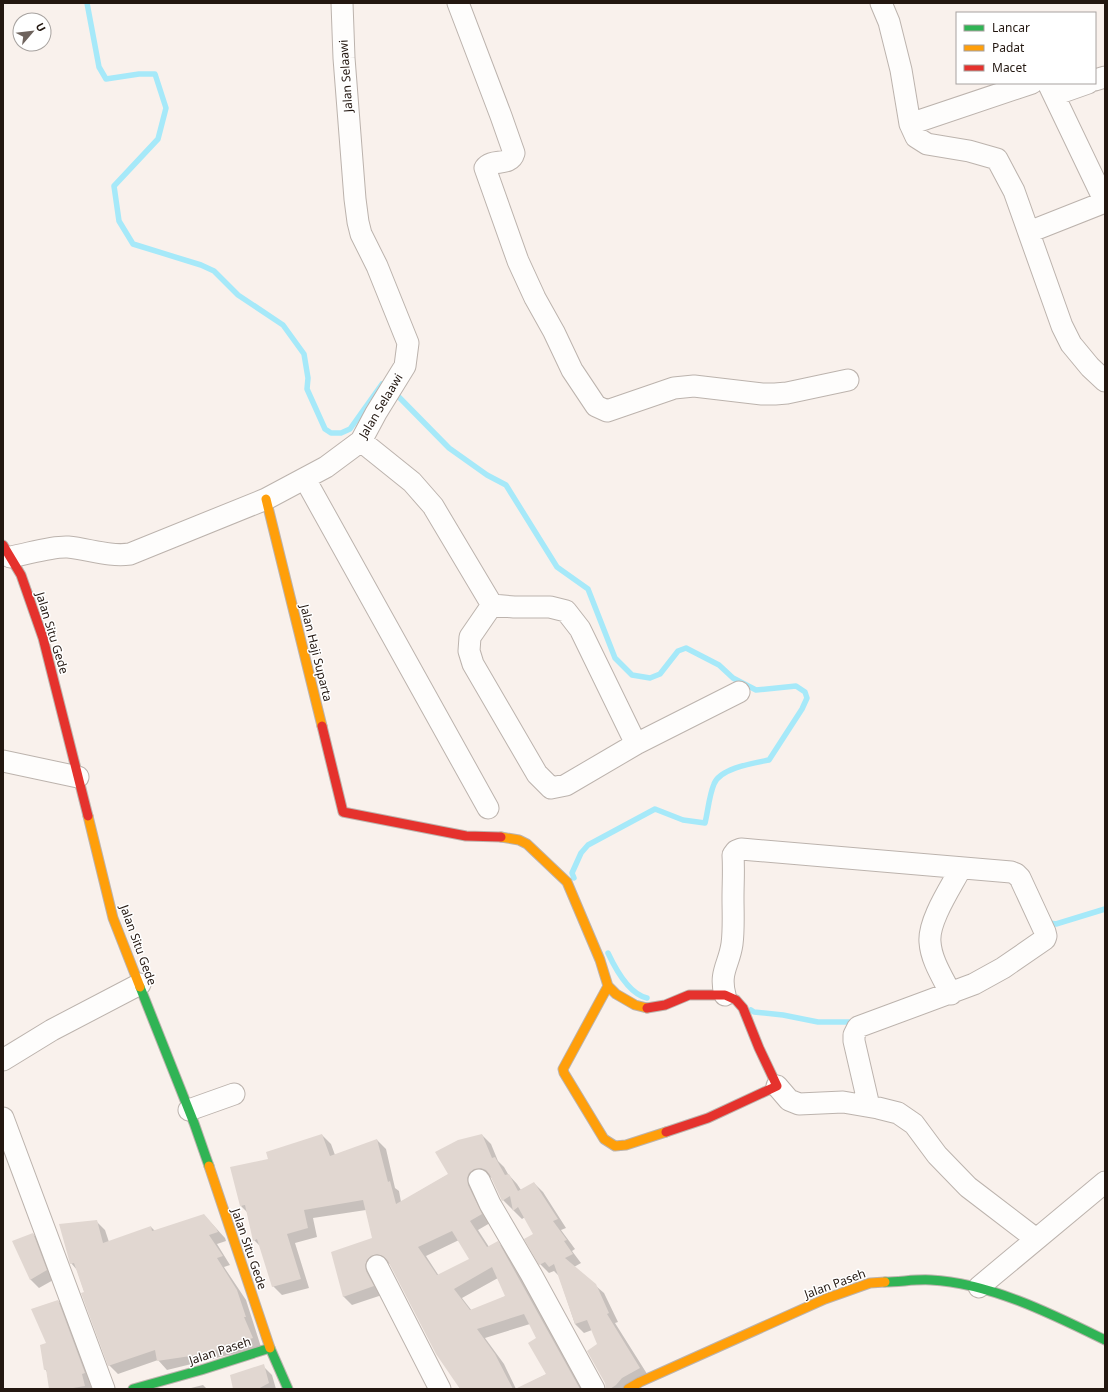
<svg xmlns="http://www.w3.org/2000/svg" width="1108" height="1392" font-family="'Noto Sans',sans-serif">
<rect width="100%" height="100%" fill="#f9f1ec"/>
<path fill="#0003" fill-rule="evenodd" d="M 322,1135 L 331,1144 L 335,1155 L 377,1140 L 386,1149 L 395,1188 L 399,1191 L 401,1202 L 449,1174 L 482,1135 L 491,1144 L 498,1161 L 504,1167 L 508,1174 L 517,1184 L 521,1190 L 534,1183 L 543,1192 L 566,1228 L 561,1230 L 575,1249 L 572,1251 L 581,1263 L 574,1267 L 604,1293 L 618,1322 L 615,1323 L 649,1377 L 629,1389 L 607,1389 L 599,1345 L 592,1330 L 584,1333 L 575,1324 L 559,1276 L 554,1271 L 549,1273 L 540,1264 L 535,1235 L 525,1217 L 522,1219 L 503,1200 L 492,1178 L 489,1177 L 483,1178 L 490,1223 L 478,1230 L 489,1247 L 498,1242 L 506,1251 L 583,1389 L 517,1389 L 547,1374 L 537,1339 L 530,1324 L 485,1338 L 504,1364 L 516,1389 L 461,1389 L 390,1264 L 387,1263 L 382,1295 L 352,1305 L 343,1296 L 373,1239 L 366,1210 L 313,1218 L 317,1237 L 295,1243 L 309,1288 L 282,1295 L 273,1286 L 261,1247 L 254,1240 L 248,1213 L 241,1206 L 269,1160 ZM 459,1240 L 471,1259 L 439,1276 L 426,1256 ZM 498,1278 L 506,1296 L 472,1311 L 462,1298 Z
M 204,1215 L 225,1238 L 226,1241 L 217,1244 L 230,1265 L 224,1267 L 246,1300 L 261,1347 L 167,1370 L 158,1360 L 118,1374 L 109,1365 L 77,1270 L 71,1263 L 96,1221 L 105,1230 L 109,1242 L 151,1227 L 155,1231 Z
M 33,1234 L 42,1243 L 55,1279 L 39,1288 L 30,1279 Z
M 58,1301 L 67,1310 L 94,1382 L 90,1383 L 92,1389 L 50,1389 L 47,1372 L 45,1369 L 48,1344 Z
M 263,1366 L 272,1375 L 276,1389 L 234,1389 Z
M 203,1385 L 207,1389 L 187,1389 Z"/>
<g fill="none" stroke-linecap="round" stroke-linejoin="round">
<path stroke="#a6e9f9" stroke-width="5.5" d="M 87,3 L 99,67 L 106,79 L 139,74 L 155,74 L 166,108 L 158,139 L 114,186 L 119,221 L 133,244 L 201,265 L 214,271 L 238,295 L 283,325 L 304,354 L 308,378 L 307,389 L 325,429 L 331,433 L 341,433 L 350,429 L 382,384
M 393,391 L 449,448 L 487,475 L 506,485 L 557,567 L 588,589 L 615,658 L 632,675 L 650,678 L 660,674 L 678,651 L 686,648 L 719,665 L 733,678 L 756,690 L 796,686 L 805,692 L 807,698 L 802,709 L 769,760 C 754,763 720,768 714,784 C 709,796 708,811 705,823 L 683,820 L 655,809 L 588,845 L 581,853 L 572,873 L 574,878
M 1046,925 L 1050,923 L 1056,924 L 1105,909
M 608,953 C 615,968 629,994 647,998
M 751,1010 L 754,1012 L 783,1015 L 818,1022 L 856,1022"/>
</g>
<path fill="#e1d7d1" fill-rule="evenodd" d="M 322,1134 L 330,1156 L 377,1139 L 388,1182 L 390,1181 L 396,1204 L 448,1174 L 435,1152 L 458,1140 L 482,1134 L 492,1158 L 495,1157 L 505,1175 L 509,1174 L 518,1191 L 534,1182 L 558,1219 L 553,1221 L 567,1240 L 564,1241 L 573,1254 L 565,1258 L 596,1284 L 609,1313 L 607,1314 L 640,1368 L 622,1378 L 616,1385 L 610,1389 L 606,1389 L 605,1383 L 587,1351 L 597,1344 L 587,1320 L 575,1324 L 554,1264 L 549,1267 L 545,1262 L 539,1265 L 524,1239 L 533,1234 L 518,1207 L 513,1211 L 510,1196 L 502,1201 L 490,1175 L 486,1170 L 481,1168 L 474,1169 L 469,1173 L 467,1178 L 468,1185 L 482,1214 L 470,1221 L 487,1247 L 498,1241 L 580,1389 L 515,1389 L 546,1374 L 528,1343 L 536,1338 L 524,1314 L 477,1329 L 495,1354 L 513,1389 L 460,1389 L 436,1354 L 388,1261 L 383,1256 L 377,1254 L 371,1256 L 367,1260 L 365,1265 L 366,1271 L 374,1286 L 343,1297 L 331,1252 L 372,1238 L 363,1200 L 304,1210 L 308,1228 L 287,1234 L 301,1279 L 272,1287 L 257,1239 L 253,1241 L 245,1205 L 240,1206 L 230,1167 L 268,1159 L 266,1152 ZM 452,1231 L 469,1259 L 437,1275 L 418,1247 ZM 492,1267 L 505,1296 L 470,1310 L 454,1289 Z
M 204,1214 L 216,1228 L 218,1232 L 209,1235 L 223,1256 L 217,1258 L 237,1290 L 246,1317 L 244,1317 L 253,1338 L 204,1354 L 157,1361 L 155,1350 L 108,1366 L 81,1293 L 84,1292 L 74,1263 L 70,1264 L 69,1260 L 59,1224 L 97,1220 L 103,1243 L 151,1226 L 152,1231 Z
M 33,1233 L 47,1270 L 30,1280 L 12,1241 Z
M 58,1300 L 85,1373 L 82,1374 L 85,1386 L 67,1389 L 49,1389 L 46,1369 L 44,1370 L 40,1345 L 46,1343 L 31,1309 Z
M 264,1364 L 269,1383 L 258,1389 L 233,1389 L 230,1375 Z"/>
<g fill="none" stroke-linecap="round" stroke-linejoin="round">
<defs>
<path id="street" d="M 458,3 L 501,116 L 514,153 C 510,167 492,158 485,168 L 518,261 L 535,298 L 554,332 L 572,370 L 596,406 L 607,411 L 674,388 L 694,386 L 762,394 L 775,394 L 787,393 L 848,380
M 881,3 L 889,22 L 901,70 L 910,124 L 916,137 L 927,144 L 969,151 L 997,159 L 1014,191 L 1062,326 L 1071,344 L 1090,367 L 1105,381
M 1095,80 L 1105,77
M 1054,95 L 1088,83
M 910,124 L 1032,83
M 1029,232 L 1105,202 L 1048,83
M 361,441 L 412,482 L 433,506 L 492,605 L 514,607 L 550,607 L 566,611 L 580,629 L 636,744
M 305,479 L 488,808
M 10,557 C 28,554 51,546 68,547 C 89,549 109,557 130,554 L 266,499 L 326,467 L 361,441 L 376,413 L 405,366 L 408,343 L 377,266 L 361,234 L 358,222 L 355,199 L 344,58 L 342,3
M 492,605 L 470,637 L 469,651 L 473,664 L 537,774 L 551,788 L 566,785 L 636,744 L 739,692
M 3,761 L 78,777
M 951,994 C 943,978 931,960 930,942 C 928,921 951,887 961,868
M 725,995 C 719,972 729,965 732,944 C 734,929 733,913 733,898 C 733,884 734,870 733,855 L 736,851 L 741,849 L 1011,872 L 1016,874 L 1020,878 L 1045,932 L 1046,936 L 1045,939 L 1003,968 L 974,984 L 858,1027 L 854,1035 L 854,1041 L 869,1106
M 3,1060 L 52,1030 L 140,984
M 777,1086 L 789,1100 L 799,1104 L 843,1102 L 878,1108 L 898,1113 L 914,1124 L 937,1155 L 968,1187 L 1036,1239
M 189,1110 L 234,1094
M 3,1118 L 104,1389
M 479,1180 L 490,1204 L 531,1274 L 594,1389
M 377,1266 L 440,1389
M 979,1287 L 1105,1182"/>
<path id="fast" d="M 140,987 L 194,1123 L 209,1166
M 885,1282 C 900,1282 916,1279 931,1280 C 990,1283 1052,1314 1105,1340
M 133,1389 L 201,1370 L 270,1348 L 288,1389"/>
<path id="slow" d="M 266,499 L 322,726
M 88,816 L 113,918 L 140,987
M 501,837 L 519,840 L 527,844 L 567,882 L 600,960 L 608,986 L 616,994 L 635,1005 L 647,1008
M 608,986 L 563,1069 L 564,1073 L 604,1139 L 615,1146 L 626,1145 L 666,1132
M 209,1166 L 270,1348
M 628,1389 L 640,1382 L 825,1299 L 870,1283 L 885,1282"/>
<path id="jam" d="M 3,545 L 21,575 L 43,638 L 88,816
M 322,726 L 343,812 L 466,836 L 501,837
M 647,1008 L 665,1005 L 689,995 L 725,995 L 736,1000 L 743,1008 L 759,1048 L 777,1086 L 708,1118 L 666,1132"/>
</defs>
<use href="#street" stroke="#bcb3ad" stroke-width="23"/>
<use href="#fast" stroke="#bcb3ad" stroke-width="11"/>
<use href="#slow" stroke="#bcb3ad" stroke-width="11"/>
<use href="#jam" stroke="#bcb3ad" stroke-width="11"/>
<use href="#street" stroke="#fefdfc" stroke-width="21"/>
<use href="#fast" stroke="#30b455" stroke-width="9"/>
<use href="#slow" stroke="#ff9f0a" stroke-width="9"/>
<use href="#jam" stroke="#e5322d" stroke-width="9"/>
</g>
<g text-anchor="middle" stroke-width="3" stroke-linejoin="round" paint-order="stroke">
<g font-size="12" fill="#231710" stroke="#fff">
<text transform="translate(346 76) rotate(-94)" y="4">Jalan Selaawi</text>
<text transform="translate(381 406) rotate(-59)" y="4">Jalan Selaawi</text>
<text transform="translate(52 633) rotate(73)" y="4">Jalan Situ Gede</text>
<text transform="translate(316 653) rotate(76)" y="4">Jalan Haji Suparta</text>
<text transform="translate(138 945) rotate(70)" y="4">Jalan Situ Gede</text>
<text transform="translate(249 1249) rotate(71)" y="4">Jalan Situ Gede</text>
<text transform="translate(835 1284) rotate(-20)" y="4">Jalan Paseh</text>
<text transform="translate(220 1351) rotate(-18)" y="4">Jalan Paseh</text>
</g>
</g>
<rect width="1108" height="1392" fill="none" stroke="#231710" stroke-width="8"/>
<rect x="956" y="12" width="140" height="72" fill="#ffffff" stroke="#a7a29f"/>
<rect x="964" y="25" width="20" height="6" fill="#30b455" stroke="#a7a29f"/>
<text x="992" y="32" font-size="12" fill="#231710">Lancar</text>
<rect x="964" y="45" width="20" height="6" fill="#ff9f0a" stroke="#a7a29f"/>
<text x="992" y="52" font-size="12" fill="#231710">Padat</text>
<rect x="964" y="65" width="20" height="6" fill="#e5322d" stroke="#a7a29f"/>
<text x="992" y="72" font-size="12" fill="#231710">Macet</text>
<g transform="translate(32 32) rotate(62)"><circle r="19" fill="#ffffff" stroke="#a7a29f"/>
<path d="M0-3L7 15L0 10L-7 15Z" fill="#6e635d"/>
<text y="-6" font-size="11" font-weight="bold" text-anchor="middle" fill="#231710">U</text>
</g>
</svg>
